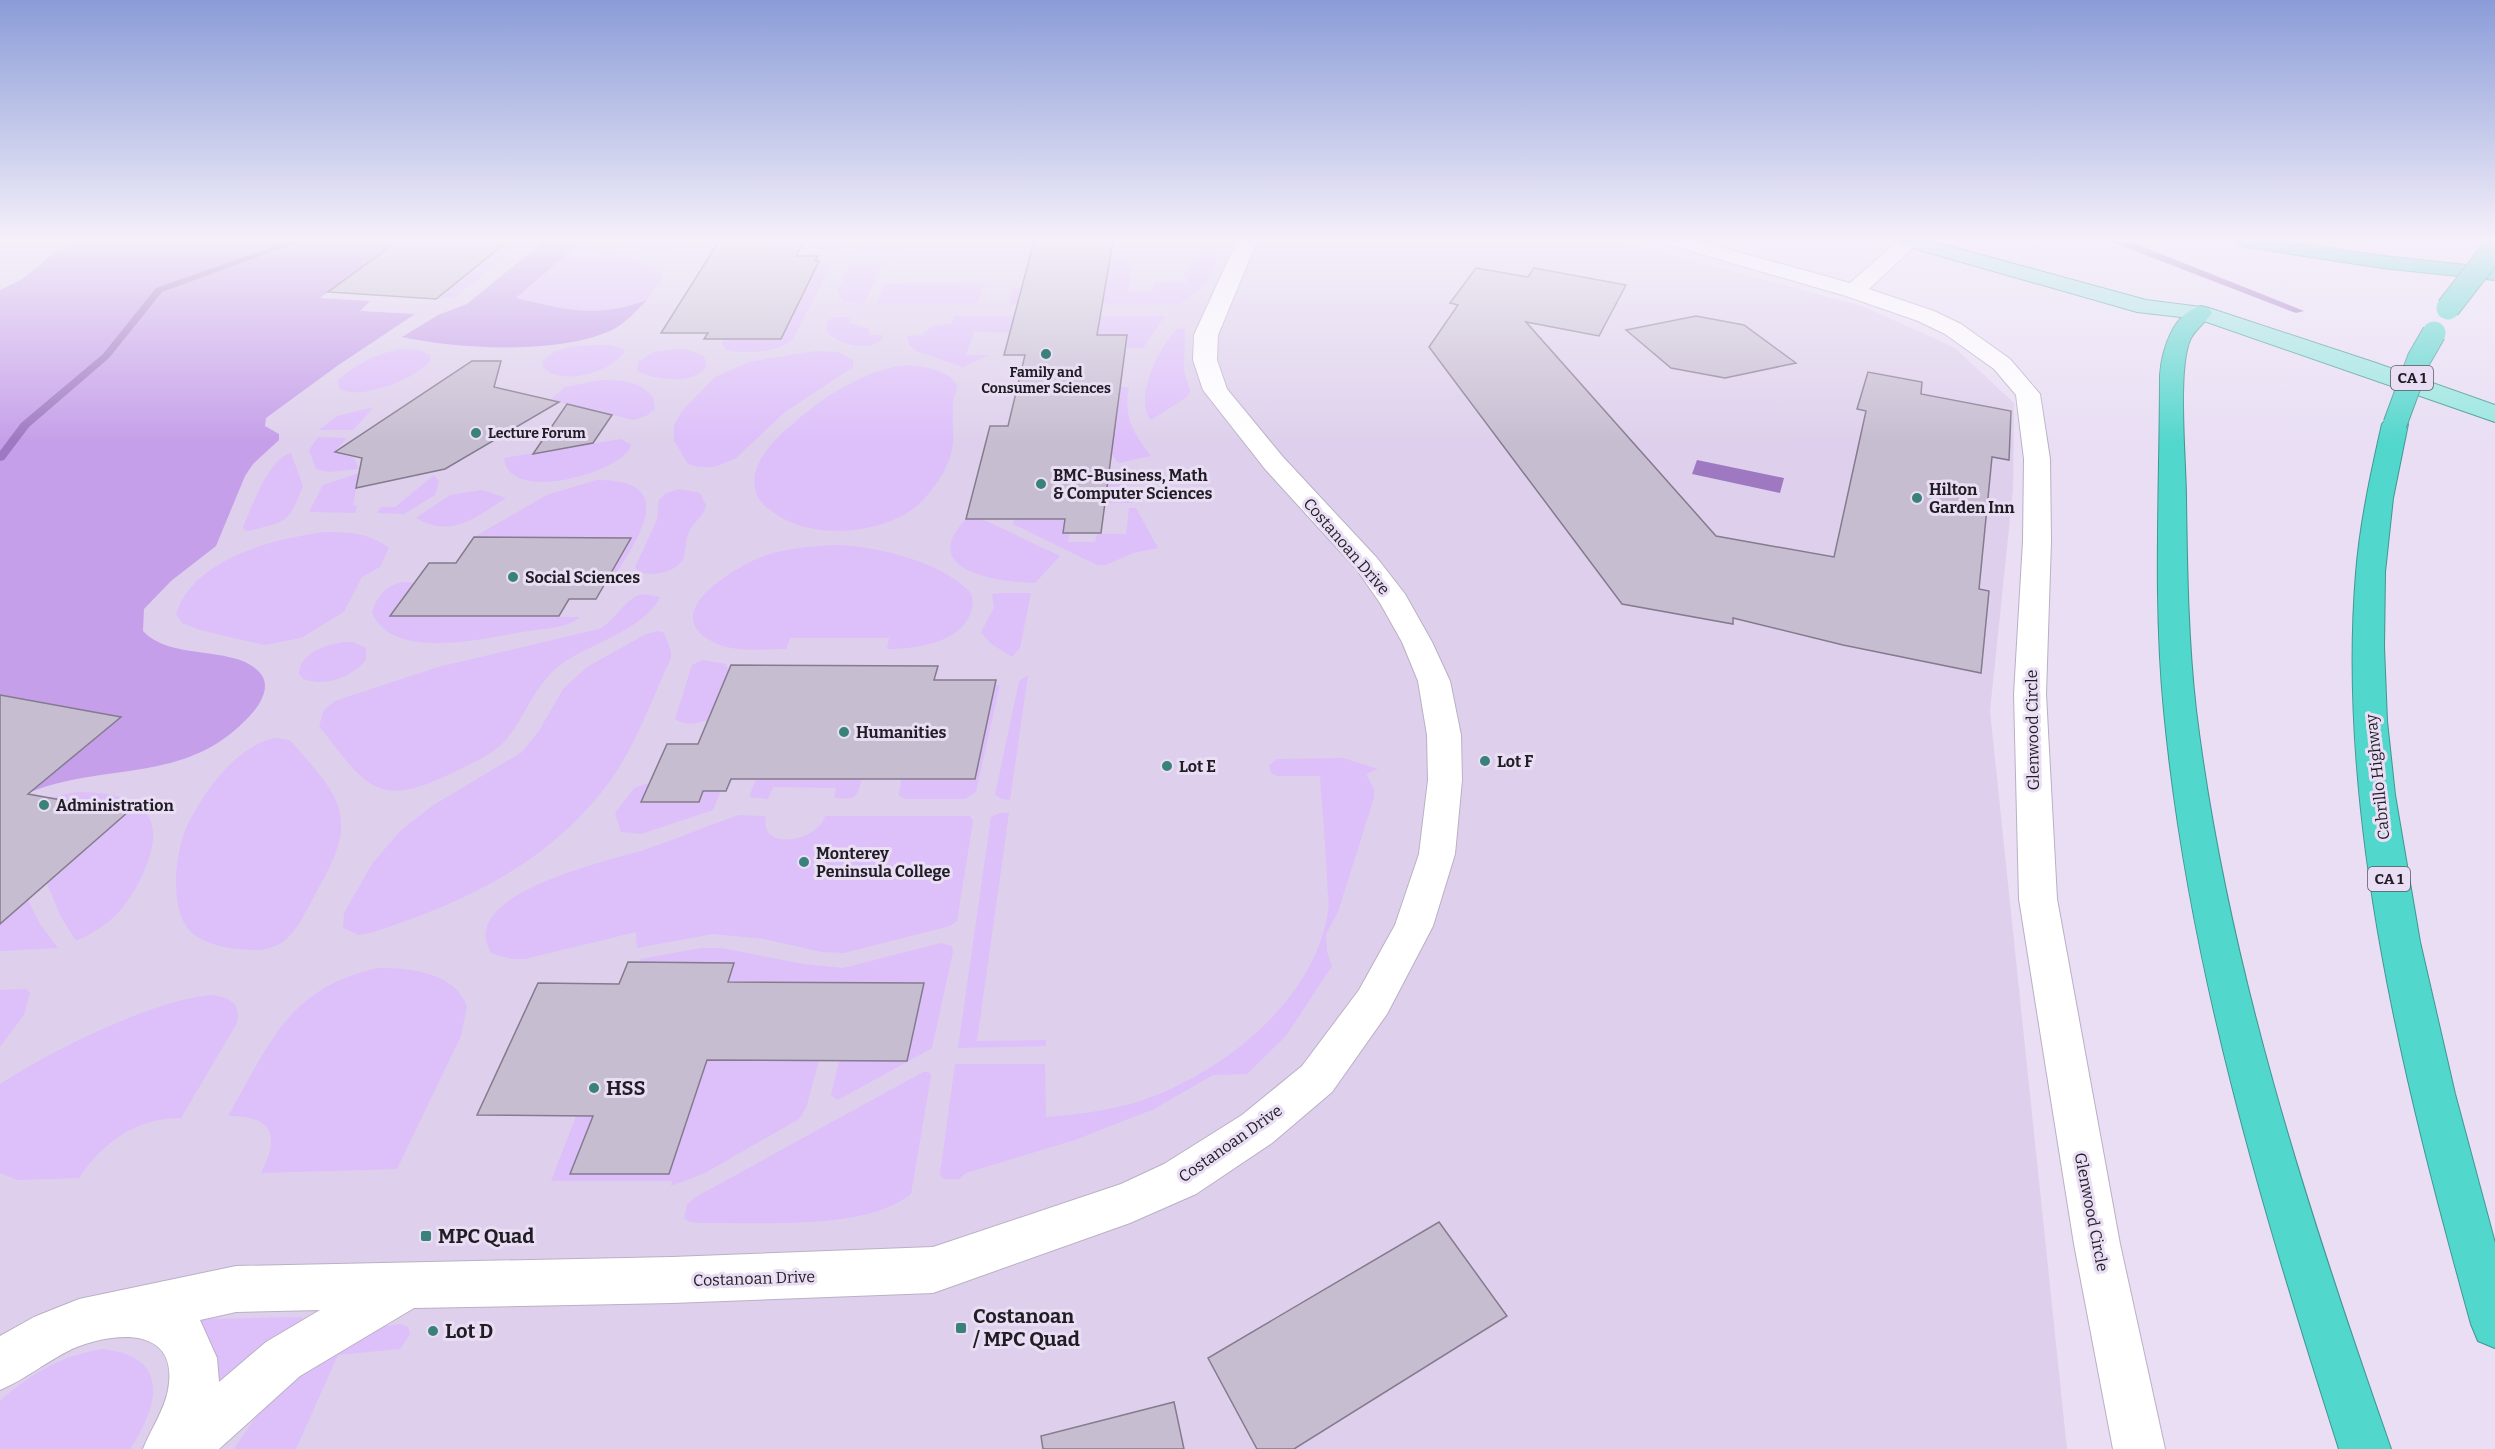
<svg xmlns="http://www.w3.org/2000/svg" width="2495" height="1449" font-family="Bitter,serif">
<rect width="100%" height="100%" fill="#e9def4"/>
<path fill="#ded0ec" d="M 0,241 L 1618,241 L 1862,306 L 1955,348 L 2014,403 L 2013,490 L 1990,711 L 2067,1449 L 0,1449 Z"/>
<path fill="#ddbffa" d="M 508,241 L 526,241 L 455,297 L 436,299 Z
M 616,241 L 678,241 L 667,258 Z
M 804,241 L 848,241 L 844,250 L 819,250 L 819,247 L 801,246 Z
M 860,241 L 881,241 L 878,247 L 903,248 L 900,257 L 852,257 Z
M 581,242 L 598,246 L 656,268 L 661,271 L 662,279 L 647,300 C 594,319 568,310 516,298 Z
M 1203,250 L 1221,254 L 1206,283 L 1181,304 L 1009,304 L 1013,288 L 1074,288 L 1106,282 L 1110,260 L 1133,260 L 1128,292 L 1153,292 L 1154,283 L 1187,283 L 1187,275 L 1183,275 L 1195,254 Z
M 816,260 L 827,261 L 830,267 L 793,339 C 779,353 744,354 726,350 L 722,343 L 725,339 L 781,339 L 819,262 Z
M 850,263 L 882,263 L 866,300 L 861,304 L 843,301 L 838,290 Z
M 885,284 L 983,285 L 977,304 L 877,304 Z
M 954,316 L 1165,316 L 1143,348 L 1126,348 L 1127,335 L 974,332 L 966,355 L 989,355 L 963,367 L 916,351 L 909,345 L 907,336 L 922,335 L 932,326 L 952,323 Z
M 833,317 L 851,317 L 849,323 L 868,328 L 870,335 L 883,335 L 882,340 C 868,352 836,345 826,330 L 827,322 Z
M 1178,328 L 1185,329 L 1184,371 L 1190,391 L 1187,397 L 1151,420 C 1133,400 1160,344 1178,328 Z
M 610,345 L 623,349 L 624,352 C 612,372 561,387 543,367 L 543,361 C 557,344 589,345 610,345 Z
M 400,349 L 419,350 L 430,355 L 430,360 C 419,378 358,402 339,388 L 338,380 C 357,364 375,354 400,349 Z
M 674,349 L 687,349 L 704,356 L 707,366 C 695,385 653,381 637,370 L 639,361 L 654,352 Z
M 815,351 L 838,352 L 853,360 L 853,367 L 785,412 L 735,459 L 714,467 L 699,467 L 688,464 L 674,441 L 674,425 L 683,410 L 715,377 L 749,362 Z
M 908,365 C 925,367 948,369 957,385 C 957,391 954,396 953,402 C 952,416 954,430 953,443 C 951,463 938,484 924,499 C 891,535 811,542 773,512 C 764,506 756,499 755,487 C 750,461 778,436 796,421 C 826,395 868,368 908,365 Z
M 601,380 C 621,380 640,381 653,397 L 655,409 L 646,416 L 634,420 L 550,400 L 565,387 Z
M 1016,386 L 1129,387 C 1123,417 1133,433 1151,456 L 1118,463 L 1111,453 L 1118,399 L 1014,400 Z
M 374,407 L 353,430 L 319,430 L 337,416 Z
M 318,437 L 347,438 L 335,451 L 354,458 L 359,469 L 329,472 L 316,469 L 309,450 Z
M 621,439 L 631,445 C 626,471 508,506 504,458 Z
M 291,453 L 303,486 C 288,524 287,521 249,531 L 244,530 L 243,527 C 252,507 268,459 291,453 Z
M 1109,465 L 1133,503 L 1105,503 Z
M 359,473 L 353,505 L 357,506 L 355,513 L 309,512 L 323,485 Z
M 434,475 L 439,482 L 435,495 L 404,514 L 377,513 L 381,507 L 395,507 Z
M 596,480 C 681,479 638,539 612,580 L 474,537 L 547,495 Z
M 680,489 L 700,493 L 706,505 C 705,515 696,520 691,528 C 685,537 687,546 684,556 C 680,572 652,577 639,572 L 635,567 L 657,520 L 659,500 L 666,493 Z
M 482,490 L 506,498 C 476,517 452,539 416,518 L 450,495 Z
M 1129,508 L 1136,508 L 1158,548 L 1133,553 L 1106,565 L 1097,565 L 1013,524 L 1014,519 L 1065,519 L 1063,532 L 1070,533 L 1068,542 L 1095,542 L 1097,534 L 1126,534 Z
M 966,519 L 982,519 L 1060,556 L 1035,583 C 998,582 916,571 966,519 Z
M 326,532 C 350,532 369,533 389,548 L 380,567 L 362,577 L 344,612 L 301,638 L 264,645 L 200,630 L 182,623 L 176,614 C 194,558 275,538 326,532 Z
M 836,545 C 875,546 940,561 969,591 C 973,596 973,602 972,608 C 965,643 915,649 887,649 L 889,638 L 790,638 L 786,649 C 763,649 734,653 713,642 C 655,613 739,564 767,555 C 789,548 813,546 836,545 Z
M 403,582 L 415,583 L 391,616 L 580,617 C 568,629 538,629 522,632 C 483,639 389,661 372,612 C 377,596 386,585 403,582 Z
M 1002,593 L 1031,593 L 1020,648 L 1012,657 L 990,643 L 981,632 L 994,608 L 992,594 Z
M 642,594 L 660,597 C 645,630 587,644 559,666 C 533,687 526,716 506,740 C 493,755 470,764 452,773 C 375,811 365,784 319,726 L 324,710 L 335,701 L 438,667 L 599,629 C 615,621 625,598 642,594 Z
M 659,631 L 664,633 L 671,651 L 671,658 C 652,699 636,745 610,781 C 550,863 464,903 370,933 L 359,935 L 343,928 L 344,913 L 372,864 L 400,831 L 432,806 L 522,752 L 539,731 L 563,689 L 587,667 L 646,634 Z
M 343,642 L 353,642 L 366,648 L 366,660 C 351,678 325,687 303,679 L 299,674 C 299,653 326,645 343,642 Z
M 702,660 L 726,664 L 729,672 L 708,720 C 697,724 685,726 675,719 L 692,665 Z
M 1028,675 L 1010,800 L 1002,799 L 995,795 L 1019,681 Z
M 995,685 L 1000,685 L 976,792 L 965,799 L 906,799 L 899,796 L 901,779 L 975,779 Z
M 274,738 L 290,740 C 338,795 361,815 320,885 C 310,903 299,930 283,942 C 269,951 255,951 239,949 C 225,948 208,944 196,936 C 166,916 175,848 189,822 C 206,789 236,747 274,738 Z
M 1343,758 L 1378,769 L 1366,774 L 1374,789 L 1374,798 L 1338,912 L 1326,934 L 1327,952 L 1332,966 L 1286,1036 L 1247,1074 L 1213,1075 L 1154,1109 L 1075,1140 L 966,1173 L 959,1179 L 944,1179 L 940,1174 L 955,1064 L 1045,1064 L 1046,1117 C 1083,1114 1122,1109 1157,1095 C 1233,1063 1314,998 1328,912 C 1330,902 1327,890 1327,880 C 1326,845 1322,810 1320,776 L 1277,776 L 1271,773 L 1269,765 L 1277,759 Z
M 756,779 L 862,779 C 856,800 856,799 834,798 L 836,788 L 773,787 L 768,799 L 749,797 Z
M 649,783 L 642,802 L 699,802 L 704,790 L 721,791 L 713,810 L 641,834 L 621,832 L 615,813 L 634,788 Z
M 76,792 C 100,792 132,794 148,816 C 165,840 136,894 118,913 C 106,925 92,934 76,941 L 61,917 L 47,884 L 127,812 L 49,798 Z
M 999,813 L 1009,813 L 977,1041 L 1046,1040 L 1046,1046 L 958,1048 L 991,817 Z
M 739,815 L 766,816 C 758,851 817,843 825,816 L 970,816 L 973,821 L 957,921 L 950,926 L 844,953 L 822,952 L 764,939 L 713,934 L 637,948 L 636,932 L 525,959 L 511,959 L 491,953 C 455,893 610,861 644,850 C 676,839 707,826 739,815 Z
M 28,900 L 40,924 L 58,948 L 0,951 L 0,925 Z
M 941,943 L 952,946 L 953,952 L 932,1048 L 838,1100 L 831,1095 L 839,1061 L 907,1061 L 728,982 L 734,963 L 640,962 L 640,959 L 701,948 L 721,948 L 804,964 L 843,968 Z
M 378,968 C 410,968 454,972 467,1006 L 461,1036 L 397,1169 L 261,1173 C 281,1134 272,1116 228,1116 C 270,1043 288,988 378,968 Z
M 26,989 L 30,993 L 24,1015 L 0,1047 L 0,990 Z
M 213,995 C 230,998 241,1003 237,1023 L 181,1118 C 136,1118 103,1142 79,1178 L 18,1180 L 0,1173 L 0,1084 C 49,1052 156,998 213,995 Z
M 707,1060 L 819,1061 L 806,1108 L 799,1119 L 705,1173 L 671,1186 L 672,1181 L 551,1181 L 576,1116 L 593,1116 L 571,1174 L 669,1174 Z
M 923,1072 L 929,1072 L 931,1076 L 911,1194 C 866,1231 757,1222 700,1223 L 690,1222 L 684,1218 L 687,1205 L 694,1198 Z
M 302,1317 L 302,1323 L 214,1394 L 198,1319 Z
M 400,1324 L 408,1327 L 410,1334 L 400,1349 L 338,1355 L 296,1449 L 234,1449 L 262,1407 L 306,1366 L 381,1327 Z
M 103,1349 C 171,1357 159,1405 130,1449 L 0,1449 L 0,1401 L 3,1398 C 34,1372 63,1355 103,1349 Z"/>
<path fill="#c59fe9" d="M 78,241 L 398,241 L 320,298 L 370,301 L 360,311 L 415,314 L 337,366 L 266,418 L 265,426 L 279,434 L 279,440 L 253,464 L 245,476 L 216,546 L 171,581 L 144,609 L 143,631 C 171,662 238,644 261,674 C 270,686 262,701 254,711 C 189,787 108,760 28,793 L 121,717 L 6,696 L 0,700 L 0,290 L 21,280 L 54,253 Z
M 544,241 L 581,242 L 516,298 C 568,310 595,319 647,300 C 636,311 626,323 612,330 C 559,355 458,349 402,337 L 438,315 L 467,304 Z"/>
<path fill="#9e78c0" d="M 1697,460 L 1784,478 L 1780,493 L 1692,474 Z"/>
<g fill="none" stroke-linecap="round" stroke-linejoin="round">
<path fill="#9e78c0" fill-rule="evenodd" d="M 290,241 L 301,241 L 162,292 L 109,358 L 29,427 L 4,460 L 0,461 L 0,451 L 21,423 L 103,354 L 156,288 Z
M 2109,241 L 2121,241 L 2136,244 L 2304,311 L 2296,313 Z"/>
</g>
<path fill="#c7bdd1" stroke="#847b8e" stroke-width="1.5" d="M 398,241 L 508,241 L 436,299 L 328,292 Z
M 719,241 L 804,241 L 796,256 L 818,256 L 815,261 L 819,261 L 781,339 L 704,339 L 708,333 L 661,333 Z
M 1034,241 L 1113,241 L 1097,335 L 1127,335 L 1101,533 L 1063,533 L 1065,519 L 966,519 L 990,426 L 1008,426 L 1025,355 L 1004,355 Z
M 1476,268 L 1528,277 L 1534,268 L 1626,285 L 1599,336 L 1526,322 L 1716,536 L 1834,557 L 1866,411 L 1857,409 L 1868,372 L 1922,382 L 1921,394 L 2011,411 L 2009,460 L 1992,457 L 1979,589 L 1989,591 L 1981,673 L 1843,645 L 1733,618 L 1733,624 L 1622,604 L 1429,347 L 1458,305 L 1450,303 Z
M 1696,316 L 1744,325 L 1796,363 L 1725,378 L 1671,368 L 1626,330 Z
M 472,361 L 501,361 L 494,387 L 559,402 L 445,469 L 356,488 L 362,458 L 335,452 Z
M 567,404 L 612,415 L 593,443 L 533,454 Z
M 474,537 L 631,538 L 596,599 L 569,599 L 559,616 L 390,616 L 429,563 L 456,563 Z
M 731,665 L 938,666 L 934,680 L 996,680 L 975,779 L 731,779 L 726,791 L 703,791 L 699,802 L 641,802 L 667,744 L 698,744 Z
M 0,695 L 121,717 L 28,794 L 128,812 L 0,924 Z
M 628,962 L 734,963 L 728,982 L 924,983 L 907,1061 L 707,1060 L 669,1174 L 570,1174 L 593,1116 L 477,1115 L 538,983 L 619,984 Z
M 1439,1222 L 1507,1316 L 1294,1449 L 1257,1449 L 1208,1358 Z
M 1174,1402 L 1184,1449 L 1043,1449 L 1041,1436 Z"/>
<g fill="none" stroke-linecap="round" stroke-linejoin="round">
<defs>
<path id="minor" d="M 1237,241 L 1257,241 L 1218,335 L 1217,360 L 1227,389 L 1283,457 L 1377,558 L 1405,594 L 1432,642 L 1450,681 L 1461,735 L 1462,780 L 1455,854 L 1433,926 L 1387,1014 L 1332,1092 L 1272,1143 L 1196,1194 L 1130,1223 L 933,1293 L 672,1303 L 414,1308 L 300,1376 L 219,1449 L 143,1449 C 151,1429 164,1411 168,1390 C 180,1325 113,1331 72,1349 C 47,1361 26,1379 0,1390 L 0,1336 L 34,1317 L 79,1299 L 236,1266 L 672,1257 L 933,1247 L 1121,1184 L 1164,1164 L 1242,1115 L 1302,1066 L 1359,990 L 1395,925 L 1419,854 L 1428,780 L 1427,735 L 1418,681 L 1402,642 L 1380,603 L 1357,570 L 1265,469 L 1203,390 L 1193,360 L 1194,335 ZM 320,1310 L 266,1342 L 219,1382 L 217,1358 L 200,1320 L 236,1312 Z
M 1667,241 L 1698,241 L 1850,283 L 1898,241 L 1920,241 L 1869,289 L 1934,311 L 1961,324 L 2010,359 L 2040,394 L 2050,459 L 2051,541 L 2046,694 L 2057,899 L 2120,1244 L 2165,1449 L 2113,1449 L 2074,1244 L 2019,899 L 2014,694 L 2023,541 L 2024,459 L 2016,395 L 1994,369 L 1945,334 L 1918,321 L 1846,296 L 1670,245 Z"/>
<path id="major" d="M 1899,241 L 1930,241 L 2146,300 L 2209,308 L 2376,363 L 2495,405 L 2495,422 L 2198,319 L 2137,312 L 1902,245 Z"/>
<path id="highway" d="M 2236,241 L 2283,241 L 2382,256 L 2495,268 L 2495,280 L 2382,268 L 2246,247 L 2239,245 Z
M 2201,306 L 2209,308 L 2212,313 C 2205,323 2195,329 2190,340 C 2177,371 2186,461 2186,499 C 2187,569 2188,640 2196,710 C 2227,964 2307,1209 2391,1449 L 2339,1449 C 2262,1208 2188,964 2164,711 C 2153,599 2160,487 2160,375 C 2162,349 2173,313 2201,306 Z
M 2395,416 L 2404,419 L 2408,424 L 2393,498 L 2385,572 L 2384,647 L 2387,721 L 2395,795 L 2420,942 L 2455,1094 L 2495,1243 L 2495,1348 L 2478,1341 L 2471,1324 C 2406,1090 2336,817 2356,573 C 2360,523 2371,473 2382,424 L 2386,419 Z"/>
</defs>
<use href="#minor" stroke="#bab0c5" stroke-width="2"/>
<use href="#major" stroke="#419691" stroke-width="2"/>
<use href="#highway" stroke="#419691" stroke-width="2"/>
<use href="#minor" fill="#fff" fill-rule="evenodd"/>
<use href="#major" fill="#97e7e0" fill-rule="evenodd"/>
<use href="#highway" fill="#52d7cc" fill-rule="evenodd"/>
<defs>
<path id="highway-bridge" d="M 2448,308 L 2494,249
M 2395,424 L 2419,359 L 2434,333"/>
</defs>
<use href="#highway-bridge" stroke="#419691" stroke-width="25" stroke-linecap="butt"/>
<use href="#highway-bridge" stroke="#52d7cc" stroke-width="23"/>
</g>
<linearGradient id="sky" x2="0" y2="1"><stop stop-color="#8a9cd8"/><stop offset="0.54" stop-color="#f5f0fa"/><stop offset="1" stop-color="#f5f0fa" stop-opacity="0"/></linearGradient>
<rect width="2495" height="443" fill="url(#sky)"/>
<g fill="#3a817b" stroke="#e9def4" stroke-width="2">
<circle cx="1046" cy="354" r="6"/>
<circle cx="476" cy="433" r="6"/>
<circle cx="1041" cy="484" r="6"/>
<circle cx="1917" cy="498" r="6"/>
<circle cx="513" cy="577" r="6"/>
<circle cx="844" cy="732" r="6"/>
<circle cx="1485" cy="761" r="6"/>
<circle cx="1167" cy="766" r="6"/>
<circle cx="44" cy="805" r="6"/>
<circle cx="804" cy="862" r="6"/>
<circle cx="594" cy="1088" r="6"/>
<rect x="420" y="1230" width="12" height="12" rx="3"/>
<rect x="955" y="1322" width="12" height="12" rx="3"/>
<circle cx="433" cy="1331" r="6"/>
</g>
<g text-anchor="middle" stroke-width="6" stroke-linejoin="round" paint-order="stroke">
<g font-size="14" font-weight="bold" fill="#211d24" stroke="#e9def4">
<text x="1046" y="377">Family and<tspan x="1046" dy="16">Consumer Sciences</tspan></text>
<text x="488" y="438" text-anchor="start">Lecture Forum</text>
</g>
<g fill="#e9def4" stroke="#5d5762" stroke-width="1.5">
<rect x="2391" y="366" width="42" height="24" rx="4.5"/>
<rect x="2368" y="867" width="42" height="24" rx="4.5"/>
</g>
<g font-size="15" font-weight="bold" fill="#211d24">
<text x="2412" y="383">CA 1</text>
<text x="2389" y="884">CA 1</text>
</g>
<g font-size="16" font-weight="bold" fill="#211d24" stroke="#e9def4" text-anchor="start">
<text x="1053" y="481">BMC-Business, Math<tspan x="1053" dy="18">&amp; Computer Sciences</tspan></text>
<text x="1929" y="495">Hilton<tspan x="1929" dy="18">Garden Inn</tspan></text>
<text x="525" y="583">Social Sciences</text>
<text x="856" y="738">Humanities</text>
<text x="1497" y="767">Lot F</text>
<text x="1179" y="772">Lot E</text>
<text x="56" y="811">Administration</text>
<text x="816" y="859">Monterey<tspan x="816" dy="18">Peninsula College</tspan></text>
</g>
<g font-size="16" fill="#211d24" stroke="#e9def4">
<text transform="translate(1347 546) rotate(49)" y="6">Costanoan Drive</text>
<text transform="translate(2032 730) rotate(-91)" y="6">Glenwood Circle</text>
<text transform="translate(2377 777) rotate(-96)" y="6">Cabrillo Highway</text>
<text transform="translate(1230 1143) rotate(-35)" y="6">Costanoan Drive</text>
<text transform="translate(2092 1212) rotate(79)" y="6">Glenwood Circle</text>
<text transform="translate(754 1278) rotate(-2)" y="6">Costanoan Drive</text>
</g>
<g font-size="20" font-weight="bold" fill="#211d24" stroke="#e9def4" text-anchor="start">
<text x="606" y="1095">HSS</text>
<text x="438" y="1243">MPC Quad</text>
<text x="973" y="1323">Costanoan<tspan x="973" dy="23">/ MPC Quad</tspan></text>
<text x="445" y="1338">Lot D</text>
</g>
</g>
</svg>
